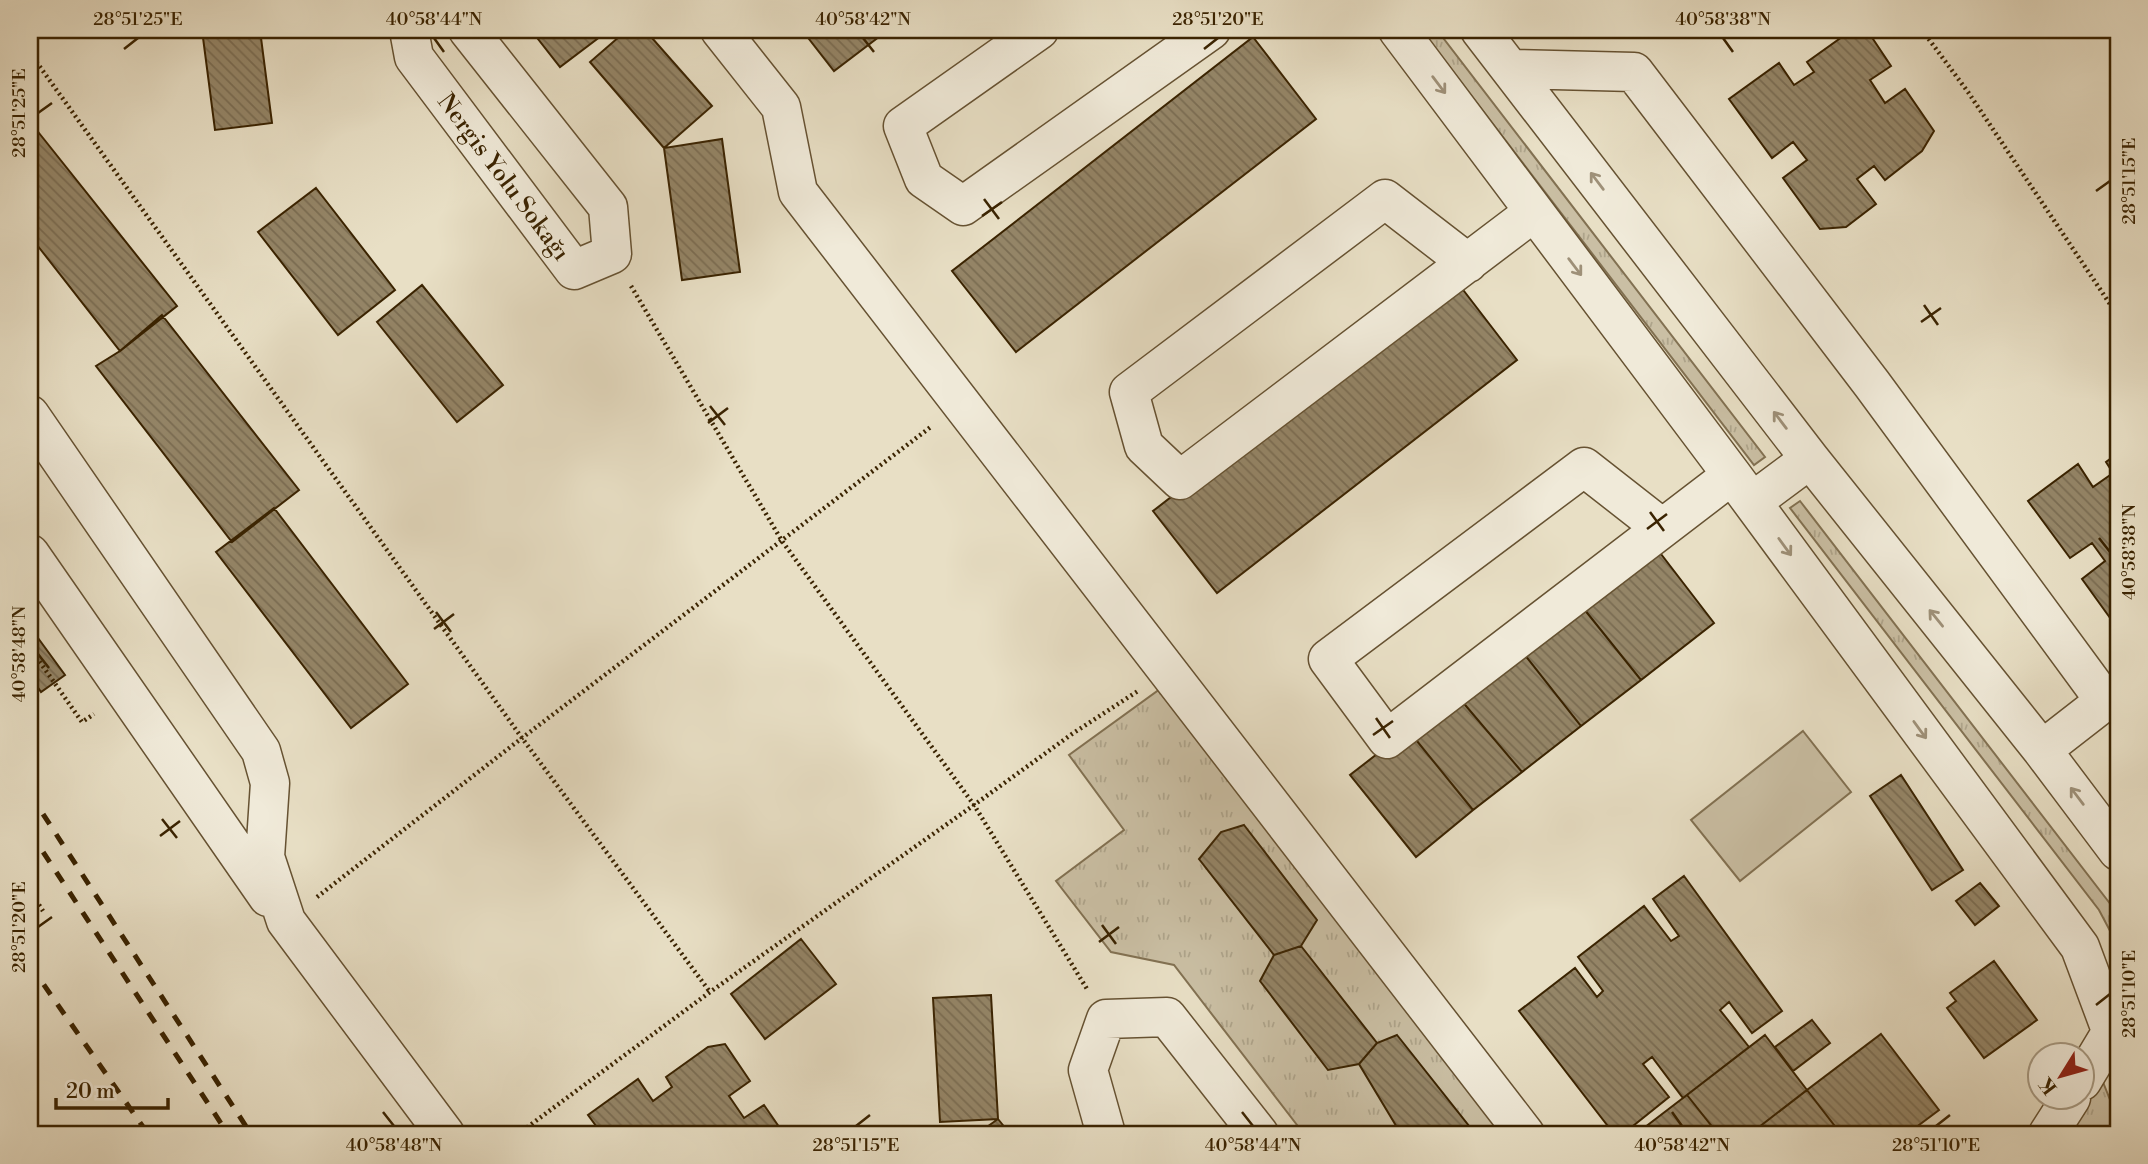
<svg xmlns="http://www.w3.org/2000/svg" width="2148" height="1164" font-family="'Libre Bodoni',serif">
<defs>
<pattern id="grass-tufts" width="24" height="20" patternUnits="userSpaceOnUse" patternTransform="scale(1.75)"><rect width="24" height="20" fill="#cabfa4"/><path d="M3 7l-1-3M5 7V3M7 7l1-3M15 17l-1-3M17 17v-4M19 17l1-3" fill="none" stroke="#aea48b"/></pattern>
<pattern id="building-back-hatch" width="6" height="6" patternUnits="userSpaceOnUse" patternTransform="scale(1.75)"><rect width="6" height="6" fill="#948567"/><path d="M-1 5l2 2M0 0l6 6M5-1l2 2" fill="none" stroke="#7a6c52"/></pattern>
</defs>
<rect width="100%" height="100%" fill="#e8dfc5"/>
<filter id="stains"><feTurbulence type="fractalNoise" baseFrequency=".00286" numOctaves="4"/><feColorMatrix values="0 0 0 0 .2 0 0 0 0 .09 0 0 0 0 .02 0 0 0 .5 -.17"/></filter>
<radialGradient id="worn" r=".72"><stop offset=".6" stop-color="#630" stop-opacity="0"/><stop offset="1" stop-color="#630" stop-opacity=".3"/></radialGradient>
<path fill="url(#grass-tufts)" stroke="#827152" stroke-width="2" d="M 1421,30 L 1437,30 L 1765,457 L 1754,465 Z
M 1800,501 L 2118,914 L 2118,952 L 2117,944 L 2099,910 L 1790,508 Z
M 1167,684 L 1512,1134 L 1304,1134 L 1174,965 L 1111,952 L 1056,881 L 1124,830 L 1069,755 Z
M 2099,1072 L 2118,1120 L 2118,1134 L 2066,1134 Z"/>
<path fill="#cabfa4" stroke="#827152" stroke-width="2" d="M 1803,731 L 1851,792 L 1740,881 L 1691,820 Z"/>
<path fill="url(#building-back-hatch)" stroke="#3a2301" stroke-width="2" d="M 202,30 L 260,30 L 272,123 L 215,130 Z
M 531,30 L 609,30 L 560,67 Z
M 627,30 L 645,30 L 712,106 L 664,148 L 590,62 Z
M 802,30 L 888,30 L 834,71 Z
M 1867,30 L 1891,66 L 1870,80 L 1885,103 L 1905,89 L 1934,131 L 1922,151 L 1885,180 L 1874,166 L 1857,179 L 1876,204 L 1846,227 L 1820,229 L 1783,178 L 1807,160 L 1793,142 L 1772,158 L 1729,99 L 1779,63 L 1794,85 L 1814,72 L 1807,62 L 1849,32 Z
M 1253,37 L 1316,119 L 1016,352 L 952,271 Z
M 39,133 L 177,306 L 120,351 L 30,236 L 30,141 Z
M 722,139 L 740,272 L 682,280 L 664,148 Z
M 316,188 L 395,290 L 338,335 L 258,232 Z
M 1454,278 L 1517,360 L 1217,593 L 1153,511 Z
M 422,285 L 503,385 L 457,422 L 377,322 Z
M 162,315 L 299,490 L 232,542 L 96,366 L 120,351 Z
M 2118,453 L 2118,629 L 2082,579 L 2105,561 L 2092,543 L 2070,558 L 2028,501 L 2078,464 L 2093,487 L 2113,473 L 2106,462 Z
M 274,508 L 408,684 L 351,728 L 216,552 Z
M 1651,541 L 1714,623 L 1641,680 L 1576,599 Z
M 1576,599 L 1641,680 L 1581,726 L 1517,645 Z
M 30,627 L 65,675 L 41,692 L 30,676 Z
M 1517,645 L 1581,726 L 1522,772 L 1455,693 Z
M 1455,693 L 1522,772 L 1473,810 L 1408,730 Z
M 1408,730 L 1473,810 L 1416,857 L 1350,775 Z
M 1901,775 L 1963,870 L 1932,890 L 1870,796 Z
M 1244,825 L 1317,920 L 1301,946 L 1274,955 L 1199,859 L 1221,832 Z
M 1684,876 L 1782,1011 L 1752,1033 L 1729,1002 L 1720,1010 L 1749,1047 L 1683,1098 L 1652,1057 L 1643,1064 L 1669,1097 L 1623,1134 L 1614,1134 L 1519,1011 L 1575,968 L 1597,997 L 1603,991 L 1578,957 L 1644,906 L 1671,941 L 1679,936 L 1653,899 Z
M 1980,883 L 1999,906 L 1975,925 L 1956,901 Z
M 801,939 L 836,984 L 765,1039 L 731,994 Z
M 1301,946 L 1377,1043 L 1359,1064 L 1328,1070 L 1260,981 L 1274,955 Z
M 1994,961 L 2037,1020 L 1984,1058 L 1947,1008 L 1956,1001 L 1950,993 Z
M 991,995 L 998,1119 L 940,1122 L 933,998 Z
M 1812,1020 L 1830,1043 L 1793,1071 L 1775,1047 Z
M 1881,1034 L 1939,1110 L 1907,1134 L 1841,1134 L 1807,1090 Z
M 1397,1035 L 1473,1131 L 1472,1134 L 1401,1134 L 1359,1064 L 1377,1043 Z
M 1765,1035 L 1807,1090 L 1750,1134 L 1718,1134 L 1687,1095 Z
M 725,1044 L 750,1081 L 729,1096 L 744,1118 L 764,1105 L 784,1134 L 602,1134 L 588,1115 L 638,1079 L 653,1101 L 672,1087 L 666,1077 L 708,1047 Z
M 1807,1090 L 1841,1134 L 1750,1134 Z
M 1687,1095 L 1718,1134 L 1636,1134 L 1683,1098 Z
M 998,1119 L 1010,1134 L 977,1134 Z"/>
<g fill="none" stroke-linecap="round" stroke-linejoin="round">
<defs>
<path id="minor" d="M 409,30 L 414,57 L 574,270 L 612,254 L 608,207 L 468,30
M 720,30 L 781,107 L 798,192 L 1525,1134
M 1039,30 L 903,126 L 924,179 L 963,206 L 1211,30
M 1398,30 L 1732,475 L 2080,947 L 2118,1049
M 1480,30 L 1810,459 L 2042,750 L 2118,851
M 1512,69 L 1634,72 L 1872,384 L 2105,701 L 2042,750
M 1468,263 L 1385,199 L 1129,392 L 1144,446 L 1180,480 L 1534,212
M 30,415 L 261,751 L 270,783 L 265,857 L 286,921 L 445,1134
M 1752,502 L 1810,459
M 1662,528 L 1584,467 L 1328,659 L 1387,739 L 1732,475
M 30,554 L 268,897
M 2082,1081 L 2118,1021
M 1106,1134 L 1088,1070 L 1106,1019 L 1167,1017 L 1259,1134
M 2048,1134 L 2071,1098"/>
</defs>
<use href="#minor" stroke="#665232" stroke-width="41"/>
<path stroke="#3a2301" stroke-width="4.5" stroke-dasharray="2 3.5" stroke-linecap="butt" d="M 1922,30 L 1968,92 L 2118,316
M 30,53 L 522,738 L 710,992
M 631,286 L 782,541 L 974,805 L 1087,989
M 30,648 L 82,722 L 94,714
M 30,891 L 43,911
M 317,897 L 522,738 L 932,426
M 518,1134 L 710,992 L 974,805 L 1072,734 L 1138,691"/>
<use href="#minor" stroke="#f0ead9" stroke-width="38"/>
<path stroke="#3a2301" stroke-width="5" stroke-dasharray="12 12" stroke-linecap="butt" d="M 30,794 L 251,1134
M 30,832 L 228,1134
M 30,965 L 148,1134"/>
</g>
<defs><path id="oneway-shaft" d="M-6 0H5M1.5-3L5.5 0L1.5 3" fill="none" stroke-width="1.6" stroke-linecap="round" stroke-linejoin="round" transform="scale(1.75)"/></defs>
<g stroke="#9e9078">
<use href="#oneway-shaft" transform="translate(1439 85) rotate(53)"/>
<use href="#oneway-shaft" transform="translate(1597 181) rotate(-127)"/>
<use href="#oneway-shaft" transform="translate(1575 267) rotate(53)"/>
<use href="#oneway-shaft" transform="translate(1780 420) rotate(-127)"/>
<use href="#oneway-shaft" transform="translate(1785 547) rotate(54)"/>
<use href="#oneway-shaft" transform="translate(1936 618) rotate(-129)"/>
<use href="#oneway-shaft" transform="translate(1920 730) rotate(54)"/>
<use href="#oneway-shaft" transform="translate(2077 796) rotate(-127)"/>
</g>
<path fill="none" stroke="#3a2301" stroke-width="2.5" d="M 434,38 L 444,52M 863,38 L 874,52M 1723,38 L 1733,52M 124,49 L 138,38M 1204,49 L 1218,38M 38,113 L 52,103M 2096,191 L 2110,181M 984,199 L 999,219M 982,216 L 1002,202M 1924,305 L 1938,325M 1921,322 L 1941,308M 710,406 L 725,425M 708,423 L 728,408M 1650,512 L 1664,531M 1647,529 L 1667,514M 2099,538 L 2110,552M 436,612 L 451,632M 434,629 L 454,614M 38,654 L 49,668M 1376,718 L 1390,738M 1373,735 L 1393,721M 162,819 L 177,838M 160,836 L 180,821M 1102,925 L 1116,944M 38,927 L 52,917M 1099,942 L 1119,927M 2096,1005 L 2110,994M 383,1112 L 394,1126M 1242,1112 L 1253,1126M 1672,1112 L 1682,1126M 856,1126 L 870,1115M 1936,1126 L 1950,1115"/>
<g text-anchor="middle" stroke-width="6" stroke-linejoin="round" paint-order="stroke">
<g font-size="24" fill="#3a2301" stroke="#f0ead9">
<text transform="translate(504 177) rotate(53)" y="8">Nergis Yolu Sokağı</text>
</g>
</g>
<rect width="2148" height="1164" fill="none" stroke="#e8dfc5" stroke-width="77"/>
<g transform="translate(2061 1076) rotate(233)"><circle r="33" fill="#f0ead9" stroke="#a79a83" stroke-width="2"/>
<path d="M0-5L12 26L0 18L-12 26Z" fill="#8f2418"/>
<text y="-10" font-size="19" font-weight="bold" text-anchor="middle" fill="#3a2301">K</text>
</g>
<path d="M56 1098v10h112v-10" fill="none" stroke="#3a2301" stroke-width="3.5"/>
<text x="66" y="1098" font-size="21" fill="#3a2301" stroke="#f0ead9" stroke-width="5" paint-order="stroke">20 m</text>
<rect x="38" y="38" width="2072" height="1088" fill="none" stroke="#3a2301" stroke-width="2.5"/>
<g font-size="18" text-anchor="middle" fill="#3a2301">
<text x="138" y="25">28°51'25"E</text>
<text x="434" y="25">40°58'44"N</text>
<text x="863" y="25">40°58'42"N</text>
<text x="1218" y="25">28°51'20"E</text>
<text x="1723" y="25">40°58'38"N</text>
<text transform="translate(19 113) rotate(-90)" y="6">28°51'25"E</text>
<text transform="translate(2129 181) rotate(-90)" y="6">28°51'15"E</text>
<text transform="translate(2129 552) rotate(-90)" y="6">40°58'38"N</text>
<text transform="translate(19 654) rotate(-90)" y="6">40°58'48"N</text>
<text transform="translate(19 927) rotate(-90)" y="6">28°51'20"E</text>
<text transform="translate(2129 994) rotate(-90)" y="6">28°51'10"E</text>
<text x="394" y="1151">40°58'48"N</text>
<text x="856" y="1151">28°51'15"E</text>
<text x="1253" y="1151">40°58'44"N</text>
<text x="1682" y="1151">40°58'42"N</text>
<text x="1936" y="1151">28°51'10"E</text>
</g>
<rect width="100%" height="100%" filter="url(#stains)"/>
<rect width="100%" height="100%" fill="url(#worn)"/>
</svg>
